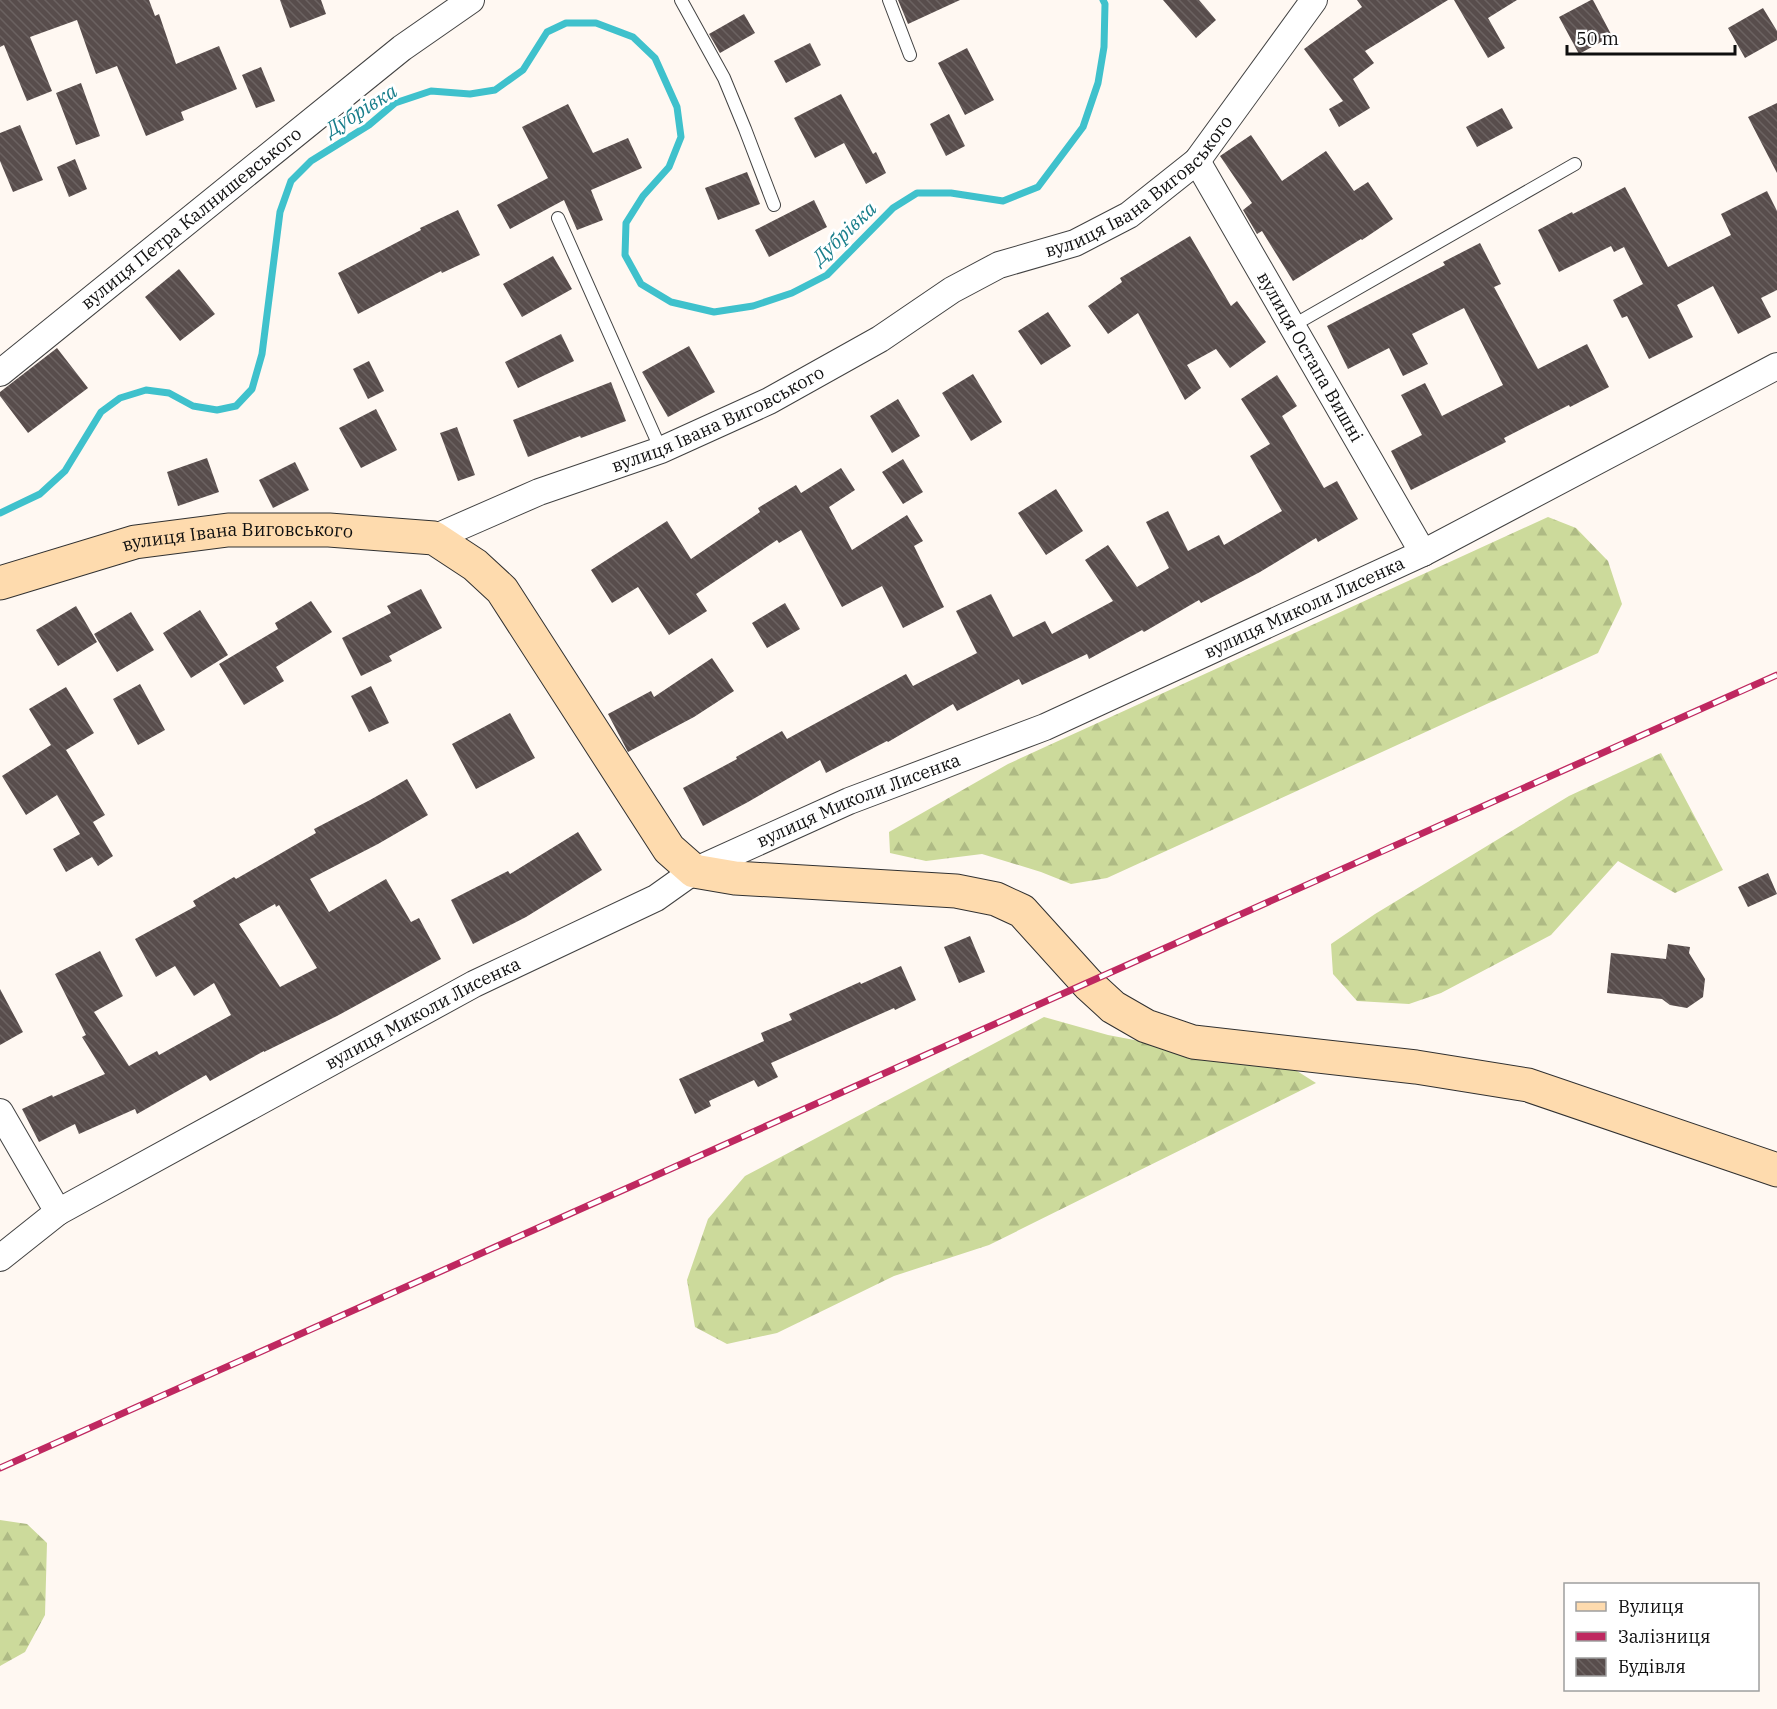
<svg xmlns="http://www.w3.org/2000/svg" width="1777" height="1709" font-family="'IBM Plex Serif',serif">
<defs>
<pattern id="forest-firs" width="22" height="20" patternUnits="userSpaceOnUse" patternTransform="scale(1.5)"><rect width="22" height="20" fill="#ccda9b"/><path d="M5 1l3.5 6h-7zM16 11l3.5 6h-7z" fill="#aeba84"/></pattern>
<pattern id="building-back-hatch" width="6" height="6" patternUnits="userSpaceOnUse" patternTransform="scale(1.5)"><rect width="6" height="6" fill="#584d4c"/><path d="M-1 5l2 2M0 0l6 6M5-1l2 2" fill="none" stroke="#6b6261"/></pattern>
</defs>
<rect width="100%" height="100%" fill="#fff8f2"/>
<path fill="url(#forest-firs)" d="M 1548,517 L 1576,528 L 1608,561 L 1622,604 L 1598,653 L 1107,878 L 1071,884 L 1041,872 L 982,854 L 926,861 L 890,853 L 889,832 L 1008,764 Z
M 1661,753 L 1723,870 L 1675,893 L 1618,861 L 1551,935 L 1441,993 L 1409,1004 L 1357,1001 L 1333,974 L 1331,944 L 1375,914 L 1569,796 Z
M 1044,1017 L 1108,1035 L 1297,1071 L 1316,1083 L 989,1245 L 894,1276 L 777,1333 L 727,1344 L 695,1327 L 687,1280 L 708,1219 L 745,1176 Z
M 0,1520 L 27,1524 L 47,1543 L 45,1615 L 25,1652 L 0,1666 Z"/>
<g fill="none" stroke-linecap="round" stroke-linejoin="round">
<path stroke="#3fc1cc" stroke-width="7" d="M 0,513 L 40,494 L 65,471 L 101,412 L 120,398 L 146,390 L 169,393 L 193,406 L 217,410 L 236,406 L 252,389 L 262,354 L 280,212 L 291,181 L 311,161 L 369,125 L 395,103 L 431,91 L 470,94 L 495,90 L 523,70 L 547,32 L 566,23 L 596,23 L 633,37 L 655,58 L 677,107 L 681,137 L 669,167 L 643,196 L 626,223 L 625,255 L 641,284 L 671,302 L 714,312 L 753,306 L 792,293 L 827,275 L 893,208 L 917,193 L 951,193 L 1003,201 L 1038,187 L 1083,127 L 1098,83 L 1104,47 L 1105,4 L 1103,0"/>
</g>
<path fill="url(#building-back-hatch)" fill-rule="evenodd" d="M 0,0 L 149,0 L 155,16 L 159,14 L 176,64 L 219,46 L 237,89 L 181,112 L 184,120 L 146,136 L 117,66 L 96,74 L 77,20 L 30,37 L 52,91 L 27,101 L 4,45 L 0,47 Z
M 280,0 L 321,0 L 326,14 L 290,28 Z
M 898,0 L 960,0 L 908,24 Z
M 1163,0 L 1199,0 L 1216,20 L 1196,38 Z
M 1357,0 L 1448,0 L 1365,51 L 1374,63 L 1353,79 L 1370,108 L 1339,127 L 1329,109 L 1343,101 L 1304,49 L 1362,7 Z
M 1454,0 L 1517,0 L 1488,18 L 1505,48 L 1488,58 Z
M 1591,0 L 1593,0 L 1612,36 L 1579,54 L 1559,17 Z
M 1763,8 L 1777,31 L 1777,40 L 1745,58 L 1728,28 Z
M 744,14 L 755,33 L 720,53 L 709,34 Z
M 810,43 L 821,65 L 786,83 L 774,61 Z
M 967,48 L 994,100 L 965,115 L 938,63 Z
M 261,67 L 275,101 L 256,108 L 242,75 Z
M 81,83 L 100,136 L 76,145 L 56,93 Z
M 841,94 L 873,154 L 876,152 L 886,173 L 866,184 L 844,143 L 815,158 L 794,118 Z
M 1777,103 L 1777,173 L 1748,117 Z
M 568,104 L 593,153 L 628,138 L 642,168 L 591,190 L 603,220 L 577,230 L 564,200 L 510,229 L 497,205 L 548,178 L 522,127 Z
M 1502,108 L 1513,128 L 1477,147 L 1466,127 Z
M 949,114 L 965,146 L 946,156 L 930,124 Z
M 20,125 L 43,180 L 13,192 L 0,161 L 0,133 Z
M 1251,135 L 1282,181 L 1326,151 L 1354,191 L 1368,182 L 1393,219 L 1362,240 L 1361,239 L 1293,281 L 1262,231 L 1257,234 L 1243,210 L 1252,203 L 1220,156 Z
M 75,159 L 87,189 L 69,197 L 57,167 Z
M 747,172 L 760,204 L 718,220 L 705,188 Z
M 1625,187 L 1668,267 L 1731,235 L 1721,214 L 1767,191 L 1777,211 L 1777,290 L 1761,298 L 1771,317 L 1738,334 L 1713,286 L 1677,305 L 1693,337 L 1649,359 L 1627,316 L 1622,318 L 1613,300 L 1643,284 L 1624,247 L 1614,252 L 1611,246 L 1559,272 L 1538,230 L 1572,212 L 1573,214 Z
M 814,200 L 827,227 L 769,257 L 755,230 Z
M 458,210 L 480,255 L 442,273 L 441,271 L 358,314 L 338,273 L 421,230 L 420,228 Z
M 1190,236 L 1231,306 L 1237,301 L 1266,342 L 1230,368 L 1216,349 L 1187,365 L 1201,388 L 1185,400 L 1138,313 L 1108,334 L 1088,306 L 1122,282 L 1120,278 Z
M 1480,243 L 1501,284 L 1494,287 L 1538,369 L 1587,344 L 1609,387 L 1570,407 L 1569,405 L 1504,438 L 1506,442 L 1411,490 L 1391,451 L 1422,435 L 1401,395 L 1425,383 L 1442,416 L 1503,385 L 1464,308 L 1412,334 L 1428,364 L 1403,376 L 1389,348 L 1348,369 L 1327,326 L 1445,265 L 1443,262 Z
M 553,256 L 572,289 L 522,317 L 503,284 Z
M 179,269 L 215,314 L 180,341 L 145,297 Z
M 1048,312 L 1071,346 L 1041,365 L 1018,331 Z
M 561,334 L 574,361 L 518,388 L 505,362 Z
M 689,346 L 715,392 L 668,417 L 642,372 Z
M 57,348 L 88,388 L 28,433 L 0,396 L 0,392 Z
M 369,361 L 384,391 L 368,399 L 353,369 Z
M 973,374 L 1002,422 L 971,441 L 942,393 Z
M 1277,375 L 1297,406 L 1282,416 L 1324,488 L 1337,481 L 1358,519 L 1318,542 L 1316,538 L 1260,572 L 1201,603 L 1199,600 L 1144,632 L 1142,630 L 1089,659 L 1087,654 L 1022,685 L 1019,679 L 957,711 L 953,704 L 888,742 L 887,741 L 826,773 L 820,760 L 748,802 L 703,826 L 683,788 L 737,759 L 736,757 L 782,731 L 787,739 L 906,674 L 913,686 L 977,653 L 956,611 L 991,594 L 1013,637 L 1045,621 L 1052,634 L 1113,601 L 1085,560 L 1108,545 L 1137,587 L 1169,568 L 1146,522 L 1168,511 L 1188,551 L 1219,535 L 1224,545 L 1282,511 L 1250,456 L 1270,444 L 1241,399 Z
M 611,382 L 626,421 L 581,438 L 580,436 L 528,457 L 513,420 Z
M 898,399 L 920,436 L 892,453 L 870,416 Z
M 376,409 L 397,450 L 361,468 L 339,428 Z
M 457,427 L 475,475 L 458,481 L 440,433 Z
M 207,458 L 219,492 L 178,506 L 167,472 Z
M 903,459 L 923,492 L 903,504 L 882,472 Z
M 295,462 L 309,490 L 273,508 L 259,480 Z
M 841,468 L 855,490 L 829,507 L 852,550 L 907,515 L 923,541 L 914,546 L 944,607 L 903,628 L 882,586 L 842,607 L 801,530 L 779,543 L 777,540 L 696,594 L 707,611 L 669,635 L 638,587 L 612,603 L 591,570 L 667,521 L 691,559 L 760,512 L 758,508 L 796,485 L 801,493 Z
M 1056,489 L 1083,531 L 1046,555 L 1018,513 Z
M 421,589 L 442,628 L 389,656 L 392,661 L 361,676 L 342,638 L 391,613 L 387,606 Z
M 311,601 L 332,632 L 276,667 L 284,681 L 244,705 L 219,664 L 278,629 L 275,623 Z
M 785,603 L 800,629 L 767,648 L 752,623 Z
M 76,606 L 97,642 L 58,666 L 36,630 Z
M 200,610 L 228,655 L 191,678 L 163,633 Z
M 131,612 L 154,650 L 117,672 L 94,634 Z
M 712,658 L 734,691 L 694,717 L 628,752 L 608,714 L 651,691 L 654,697 Z
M 140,684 L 165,730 L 138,745 L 113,699 Z
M 371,686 L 389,723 L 369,732 L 351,696 Z
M 66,687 L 94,733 L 66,750 L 105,815 L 93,822 L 113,856 L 98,866 L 92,857 L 66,872 L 53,849 L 80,834 L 57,795 L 26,815 L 2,776 L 51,745 L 29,709 Z
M 510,713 L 535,758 L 476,789 L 452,744 Z
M 407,779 L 428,815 L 378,844 L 310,879 L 329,912 L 386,879 L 411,922 L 419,918 L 441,959 L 337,1016 L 264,1052 L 264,1051 L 210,1081 L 206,1075 L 137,1114 L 135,1109 L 79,1134 L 75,1124 L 39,1142 L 22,1109 L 52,1095 L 53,1097 L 105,1074 L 82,1037 L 86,1035 L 55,974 L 100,951 L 123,996 L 94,1012 L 129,1066 L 157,1051 L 159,1055 L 231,1015 L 214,983 L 194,996 L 175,966 L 156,977 L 135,939 L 196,906 L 193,901 L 234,877 L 236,879 L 316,833 L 314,829 L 370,800 ZM 275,904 L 276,907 L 279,905 L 317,968 L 280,987 L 239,924 Z
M 578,832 L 602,870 L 526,917 L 473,944 L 451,900 L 508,871 L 510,874 Z
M 1768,873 L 1777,894 L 1748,907 L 1738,887 Z
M 970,936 L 985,972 L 959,983 L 944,947 Z
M 1668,944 L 1690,947 L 1689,953 L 1705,979 L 1703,997 L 1687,1008 L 1670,1005 L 1662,999 L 1607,993 L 1611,953 L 1666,959 Z
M 901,966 L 916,1000 L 895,1010 L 894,1008 L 771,1063 L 778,1077 L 758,1087 L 754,1080 L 709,1101 L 711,1106 L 695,1114 L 679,1079 L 764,1041 L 761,1033 L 792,1020 L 789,1014 L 860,982 L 861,984 Z
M 0,989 L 23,1032 L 0,1045 Z"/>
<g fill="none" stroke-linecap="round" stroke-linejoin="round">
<defs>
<path id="lane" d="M 681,0 L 724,78 L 745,129 L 774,205
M 889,0 L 910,55
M 558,218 L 661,450
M 1292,326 L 1575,164"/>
<g id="street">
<path id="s1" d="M 1197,161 L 1423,553"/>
<path id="s2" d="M 0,373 L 402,48 L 471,0"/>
<path id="s3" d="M 434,538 L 539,492 L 661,450 L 769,401 L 880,339 L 952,290 L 999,265 L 1075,243 L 1129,215 L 1197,161 L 1314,0"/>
<path id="s4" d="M 0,1112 L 58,1212 L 474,984 L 656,898 L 694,871 L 849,801 L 1045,727 L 1423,553 L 1777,366"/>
<path d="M 0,1258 L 58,1212"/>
</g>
<g id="secondary">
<path id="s5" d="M 0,583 L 135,542 L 228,530 L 329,530 L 434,538 L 475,565 L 502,590 L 669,849 L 694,871 L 735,878 L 956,891 L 996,899 L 1022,911 L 1088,984 L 1113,1007 L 1146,1026 L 1193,1042 L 1416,1067 L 1528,1085 L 1777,1170"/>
</g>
</defs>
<use href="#lane" stroke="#424242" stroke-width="14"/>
<use href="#street" stroke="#424242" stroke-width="28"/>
<use href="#secondary" stroke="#313131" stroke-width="35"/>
<use href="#lane" stroke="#fff" stroke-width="12"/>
<use href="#street" stroke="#fff" stroke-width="26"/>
<use href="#secondary" stroke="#fedbae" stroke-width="33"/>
<defs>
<path id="rail" d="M 0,1468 L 1777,675"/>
</defs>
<use href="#rail" stroke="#bf2860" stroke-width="7"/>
<use href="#rail" stroke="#fff" stroke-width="4.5" stroke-dasharray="14" stroke-linecap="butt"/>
</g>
<g text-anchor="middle" stroke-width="6" stroke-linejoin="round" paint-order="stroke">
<g font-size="18" fill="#0f0f0f" stroke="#fff">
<text dy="6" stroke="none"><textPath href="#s3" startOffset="794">вулиця Івана Виговського</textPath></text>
<text dy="6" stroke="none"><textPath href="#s2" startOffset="246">вулиця Петра Калнишевського</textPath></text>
<text dy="6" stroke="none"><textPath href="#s1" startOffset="226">вулиця Остапа Вишні</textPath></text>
<text dy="6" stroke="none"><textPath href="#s3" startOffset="308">вулиця Івана Виговського</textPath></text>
<text dy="6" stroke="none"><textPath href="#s5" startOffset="244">вулиця Івана Виговського</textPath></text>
<text dy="6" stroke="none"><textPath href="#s4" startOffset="1503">вулиця Миколи Лисенка</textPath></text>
<text dy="6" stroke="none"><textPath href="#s4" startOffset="1017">вулиця Миколи Лисенка</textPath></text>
<text dy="6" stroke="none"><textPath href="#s4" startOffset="531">вулиця Миколи Лисенка</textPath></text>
</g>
<g font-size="20" font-style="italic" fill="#187e8b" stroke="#fff">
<text transform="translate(361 110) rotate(-32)" y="7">Дубрівка</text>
<text transform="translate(844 233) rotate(-44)" y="7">Дубрівка</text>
</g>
</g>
<rect x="1564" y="1583" width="195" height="108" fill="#ffffff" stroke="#9f9f9f" stroke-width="1.5"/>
<rect x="1576" y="1602" width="30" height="9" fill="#fedbae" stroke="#9f9f9f" stroke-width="1.5"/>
<text x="1618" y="1613" font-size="18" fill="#0f0f0f">Вулиця</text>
<rect x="1576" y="1632" width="30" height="9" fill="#bf2860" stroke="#9f9f9f" stroke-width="1.5"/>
<text x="1618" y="1643" font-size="18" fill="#0f0f0f">Залізниця</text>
<rect x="1576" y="1658" width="30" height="18" fill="url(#building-back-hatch)" stroke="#9f9f9f" stroke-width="1.5"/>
<text x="1618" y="1673" font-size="18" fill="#0f0f0f">Будівля</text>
<path d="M1567 45v9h168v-9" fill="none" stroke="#0f0f0f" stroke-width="3"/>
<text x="1576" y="45" font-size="18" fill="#0f0f0f" stroke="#ffffff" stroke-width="4.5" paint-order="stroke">50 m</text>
</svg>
